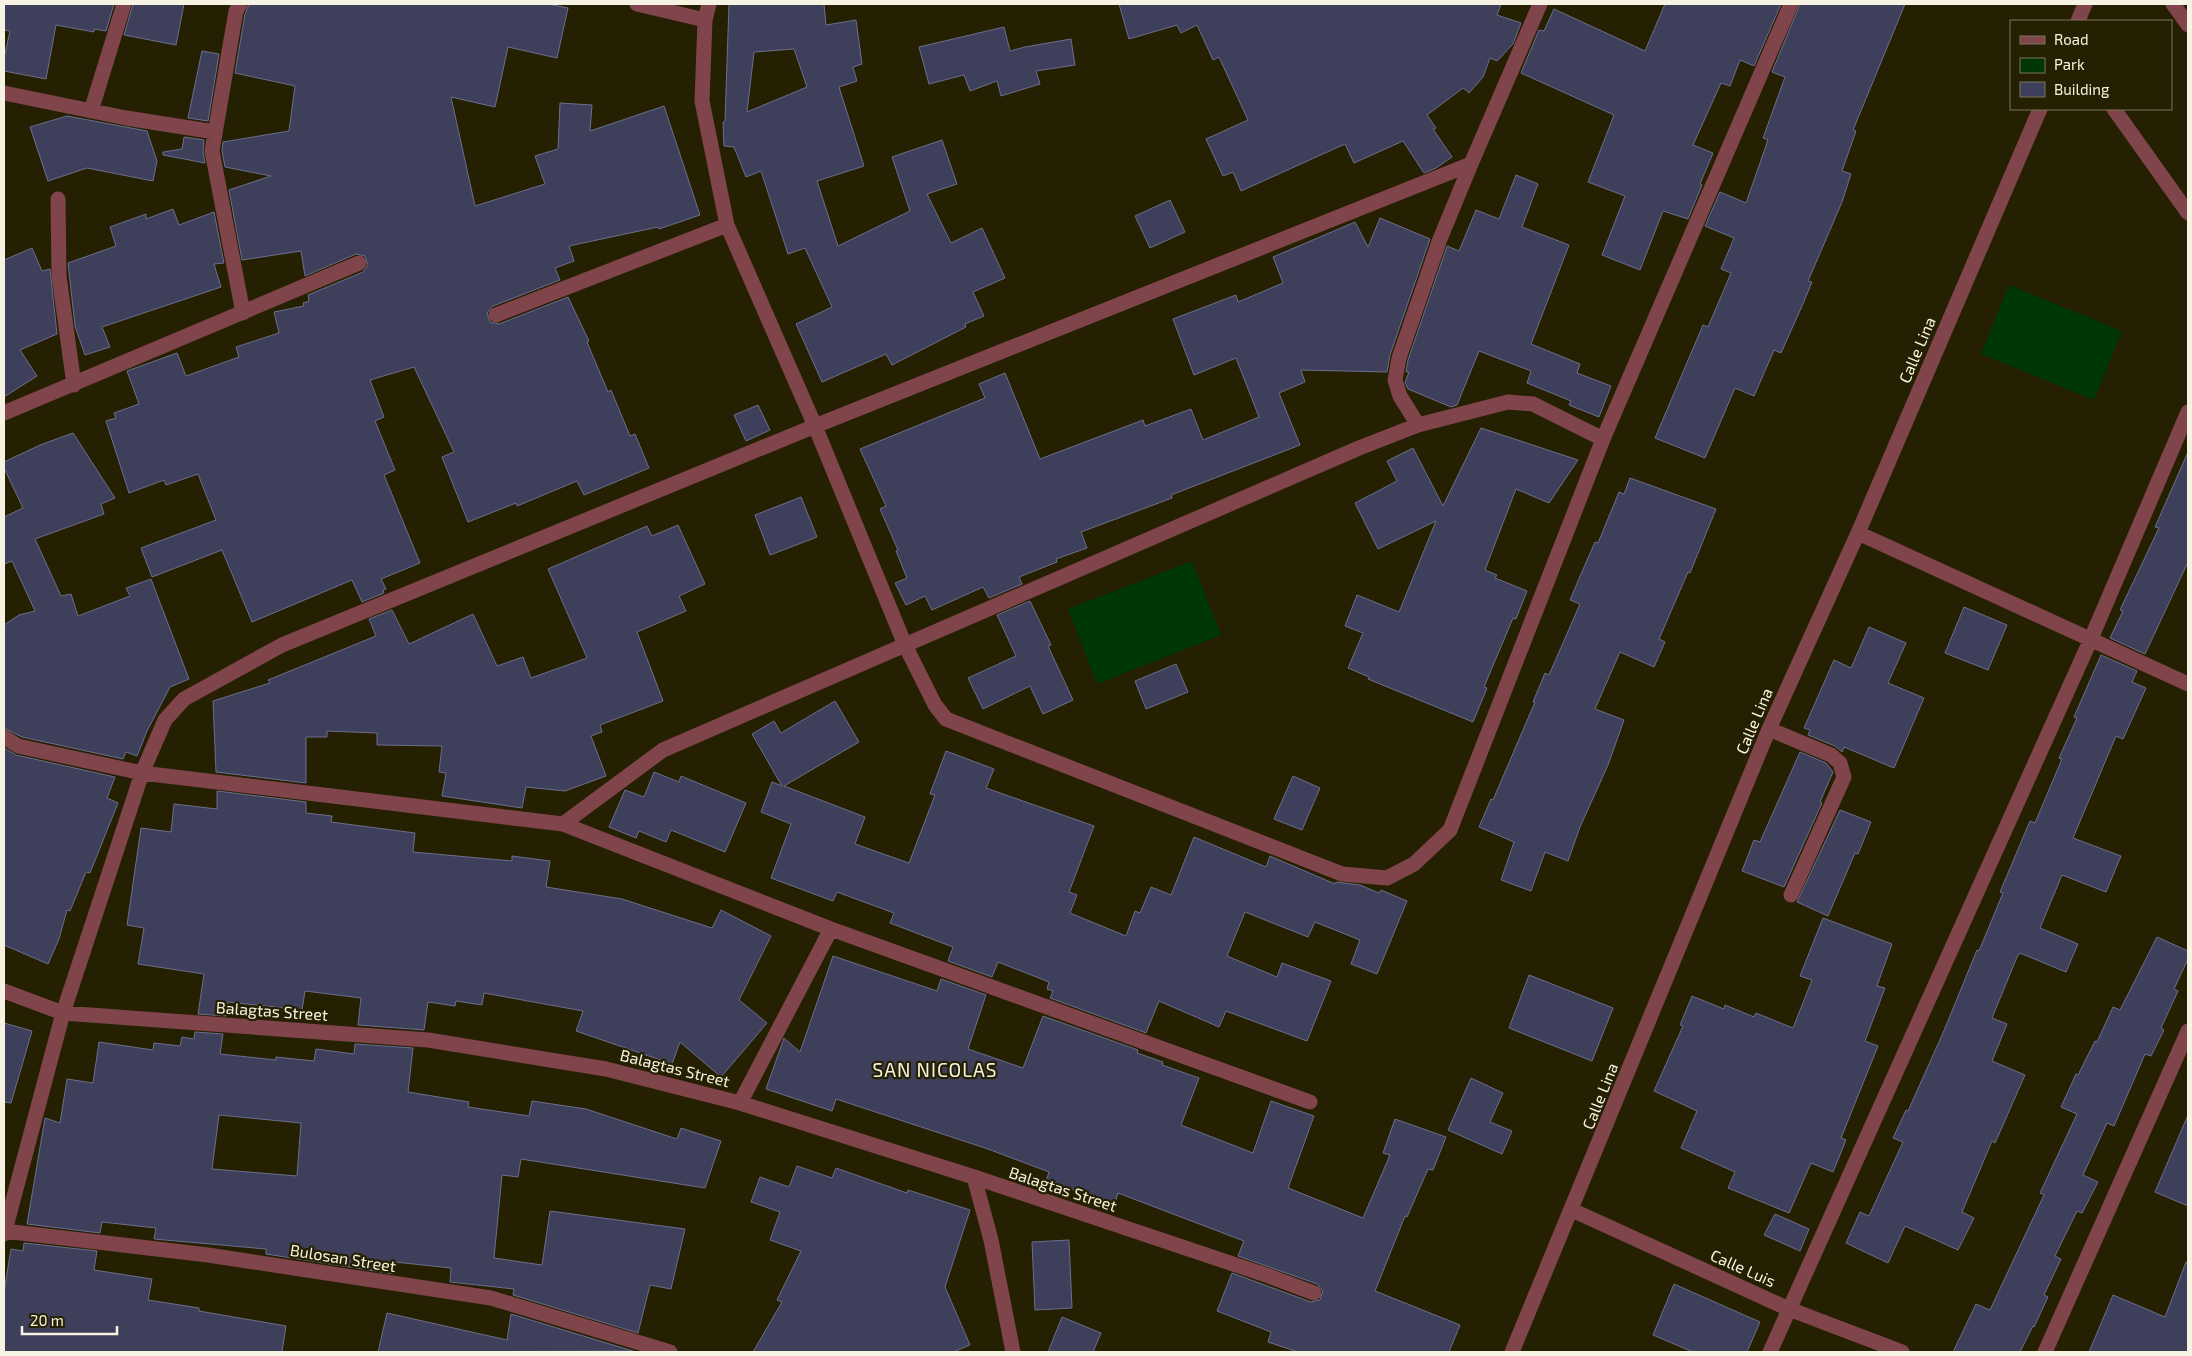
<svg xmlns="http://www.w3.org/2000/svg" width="2192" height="1356" font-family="'Exo 2',sans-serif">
<rect width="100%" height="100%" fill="#262002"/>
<path fill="#003707" d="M 2009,285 L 2122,331 L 2094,400 L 1981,354 Z
M 1192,561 L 1221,635 L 1097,684 L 1068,609 Z"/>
<path fill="#3e3f5b" stroke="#6c6e8c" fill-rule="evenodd" d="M 4,4 L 114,4 L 106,31 L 94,29 L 94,32 L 56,25 L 46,79 L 4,71 L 4,58 L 10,31 L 4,30 Z
M 133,4 L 184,4 L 176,45 L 124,35 Z
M 249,4 L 548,4 L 568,8 L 557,58 L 508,47 L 495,107 L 451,97 L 475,206 L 545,184 L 535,156 L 558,149 L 560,103 L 592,105 L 590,131 L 664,106 L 700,215 L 659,229 L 658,227 L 569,246 L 574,261 L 555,268 L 560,280 L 493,306 L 487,313 L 490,322 L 499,324 L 568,297 L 589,341 L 587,342 L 608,392 L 611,390 L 630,436 L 635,434 L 649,468 L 584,495 L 577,481 L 517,506 L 516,503 L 468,522 L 442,457 L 454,452 L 414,367 L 370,380 L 384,417 L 375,421 L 395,470 L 384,475 L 420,563 L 381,579 L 386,589 L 383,590 L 384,593 L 362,602 L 352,580 L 252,622 L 222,550 L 152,577 L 141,548 L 216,520 L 198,474 L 166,485 L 164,480 L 129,493 L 106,421 L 116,418 L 114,413 L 139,404 L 127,371 L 177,353 L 186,376 L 239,357 L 236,347 L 279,333 L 274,312 L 304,306 L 303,303 L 309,301 L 308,295 L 363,272 L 368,265 L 365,256 L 356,254 L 305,276 L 301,251 L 242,260 L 229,190 L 271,176 L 225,167 L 222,151 L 223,142 L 289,131 L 295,86 L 235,73 L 245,14 Z
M 729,4 L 824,4 L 826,25 L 856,20 L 862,64 L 853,67 L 857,81 L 839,87 L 864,166 L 817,181 L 838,246 L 910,211 L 892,157 L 942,140 L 957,184 L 927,194 L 951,243 L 982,228 L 1005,278 L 973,292 L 984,316 L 965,324 L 966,327 L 892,365 L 886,354 L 822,382 L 796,324 L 832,307 L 805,248 L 788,254 L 761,171 L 746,177 L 734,147 L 724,146 L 723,122 L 725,121 ZM 794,49 L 807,87 L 747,112 L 754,52 Z
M 1119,4 L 1501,4 L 1497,15 L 1521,23 L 1513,44 L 1497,61 L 1490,58 L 1483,77 L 1469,93 L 1463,88 L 1427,115 L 1436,128 L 1433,129 L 1452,157 L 1436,168 L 1424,173 L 1403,141 L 1354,163 L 1345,144 L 1241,191 L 1233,172 L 1223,176 L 1206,139 L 1248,120 L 1219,57 L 1213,60 L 1197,25 L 1181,33 L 1177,25 L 1129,39 Z
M 1665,4 L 1781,4 L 1754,66 L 1740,60 L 1730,86 L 1721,83 L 1693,145 L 1713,153 L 1700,184 L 1702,185 L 1688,219 L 1663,211 L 1640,270 L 1602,255 L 1625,196 L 1588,182 L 1614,115 L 1521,73 L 1539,30 L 1544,31 L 1554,9 L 1645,51 Z
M 1800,4 L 1905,4 L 1853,130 L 1856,131 L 1842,171 L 1851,174 L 1842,202 L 1808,281 L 1812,282 L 1802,306 L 1781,353 L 1774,350 L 1754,396 L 1735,388 L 1705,458 L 1655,438 L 1703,325 L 1708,327 L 1731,273 L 1721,269 L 1734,238 L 1705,226 L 1720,192 L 1746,203 L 1768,140 L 1763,138 L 1785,77 L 1772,72 Z
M 1004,27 L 1010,51 L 1025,47 L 1071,39 L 1075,65 L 1036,71 L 1040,84 L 1001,96 L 997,81 L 970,91 L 964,75 L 929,84 L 919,47 Z
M 202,51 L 219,54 L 208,121 L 188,118 Z
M 67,116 L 147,131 L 157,161 L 153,181 L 87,168 L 48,181 L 30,127 Z
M 184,137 L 204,140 L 203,152 L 205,163 L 163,155 L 163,152 L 182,149 Z
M 1516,175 L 1538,184 L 1522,227 L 1569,245 L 1531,344 L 1580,364 L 1577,373 L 1611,386 L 1599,417 L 1569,405 L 1571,401 L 1527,383 L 1531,371 L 1479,351 L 1457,405 L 1451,407 L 1408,389 L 1405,382 L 1409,372 L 1406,372 L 1408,360 L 1447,246 L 1459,251 L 1476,210 L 1499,219 Z
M 1170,200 L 1185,232 L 1150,248 L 1135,216 Z
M 173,209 L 179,225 L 214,212 L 224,263 L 214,264 L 221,287 L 102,327 L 110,347 L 85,355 L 75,326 L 68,263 L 116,246 L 110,227 L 146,214 L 146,219 Z
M 1380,218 L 1430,239 L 1390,355 L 1387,372 L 1301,370 L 1305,382 L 1279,393 L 1300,445 L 1171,495 L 1172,498 L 1081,532 L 1087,548 L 1056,559 L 1057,562 L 1019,577 L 1022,584 L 989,598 L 983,587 L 932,610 L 925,596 L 906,605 L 895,583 L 907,578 L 896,551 L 898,550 L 880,509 L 886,506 L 860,449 L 985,398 L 979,384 L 1005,373 L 1040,459 L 1143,420 L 1145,426 L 1191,409 L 1203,440 L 1259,417 L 1236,358 L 1194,375 L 1173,319 L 1236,295 L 1238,302 L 1283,283 L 1273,257 L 1355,222 L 1368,247 Z
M 32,248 L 42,271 L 50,269 L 57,334 L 20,350 L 37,376 L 4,397 L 4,260 Z
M 758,405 L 770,430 L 746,441 L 734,415 Z
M 1481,428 L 1578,460 L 1549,503 L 1516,489 L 1485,570 L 1497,575 L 1495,578 L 1527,591 L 1516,619 L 1513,618 L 1484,687 L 1487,688 L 1473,722 L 1368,679 L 1369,677 L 1348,668 L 1363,633 L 1345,626 L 1357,595 L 1399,612 L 1436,521 L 1378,549 L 1355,503 L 1397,481 L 1387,461 L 1413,448 L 1443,506 Z
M 73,433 L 115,498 L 101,504 L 104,514 L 35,539 L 61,596 L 71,594 L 78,616 L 130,596 L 126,588 L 151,579 L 189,679 L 170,687 L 147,731 L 137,756 L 126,752 L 123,759 L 22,737 L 4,728 L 4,625 L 19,615 L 35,611 L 12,561 L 4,564 L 4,517 L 23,508 L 4,468 L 4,462 L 40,445 Z
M 2188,452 L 2188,562 L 2145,654 L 2110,638 L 2123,611 L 2120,610 L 2159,528 L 2155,527 Z
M 1630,478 L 1716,509 L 1690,573 L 1688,572 L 1659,639 L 1665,642 L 1654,667 L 1620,652 L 1595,709 L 1624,720 L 1608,765 L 1580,827 L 1568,861 L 1545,852 L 1531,891 L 1501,880 L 1514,842 L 1479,827 L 1491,799 L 1493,800 L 1535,702 L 1533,702 L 1545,673 L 1549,675 L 1580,604 L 1570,600 L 1581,574 L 1595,542 L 1598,543 L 1619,492 L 1624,494 Z
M 801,497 L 817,537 L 770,555 L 755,515 Z
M 678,525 L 705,584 L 679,596 L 686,611 L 637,632 L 663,701 L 600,725 L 602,732 L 591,736 L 606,776 L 565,791 L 526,787 L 522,808 L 442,796 L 446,773 L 439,772 L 442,746 L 377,745 L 377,733 L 327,731 L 327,737 L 306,737 L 306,783 L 216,772 L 213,701 L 270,683 L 268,680 L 376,636 L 369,619 L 392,610 L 409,644 L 473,614 L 497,666 L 523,657 L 531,678 L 587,658 L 548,569 L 647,526 L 652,536 Z
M 1030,601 L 1051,645 L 1048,646 L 1073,700 L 1043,714 L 1030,686 L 983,709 L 968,678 L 1016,656 L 997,615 Z
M 1964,607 L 2007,625 L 1988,670 L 1945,653 Z
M 1869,627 L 1906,643 L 1888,683 L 1924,698 L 1894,768 L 1844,747 L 1842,752 L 1835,746 L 1808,735 L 1810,730 L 1804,728 L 1834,660 L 1851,668 Z
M 2101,655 L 2137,671 L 2132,682 L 2146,688 L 2123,739 L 2116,736 L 2073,838 L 2121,856 L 2106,892 L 2062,875 L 2040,928 L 2078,944 L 2066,972 L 2020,953 L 2017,957 L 1992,1018 L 2007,1024 L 1992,1061 L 2025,1075 L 1995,1143 L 1992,1141 L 1962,1212 L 1974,1218 L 1958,1250 L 1905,1226 L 1888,1263 L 1846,1243 L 1860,1212 L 1869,1216 L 1903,1142 L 1893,1138 L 1906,1110 L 1908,1111 L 1943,1033 L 1977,950 L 1979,951 L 2003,893 L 2000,892 L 2030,821 L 2035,823 L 2062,759 L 2059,758 L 2077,718 L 2074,717 Z
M 1176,664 L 1188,692 L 1146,709 L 1135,681 Z
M 835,701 L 859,742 L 784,786 L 865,817 L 855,844 L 909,863 L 935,795 L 930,794 L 946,751 L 994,769 L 986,788 L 1094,826 L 1069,892 L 1077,895 L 1070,913 L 1126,936 L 1135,911 L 1140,913 L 1151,887 L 1171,895 L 1194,837 L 1266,867 L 1270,856 L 1335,884 L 1336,882 L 1360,885 L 1379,893 L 1381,890 L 1407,901 L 1377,974 L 1351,964 L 1360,940 L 1315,922 L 1308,937 L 1245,912 L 1227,956 L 1277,977 L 1282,963 L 1331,981 L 1307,1041 L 1226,1011 L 1219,1027 L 1159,1001 L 1146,1033 L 1050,998 L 1053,991 L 1047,989 L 1049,982 L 998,962 L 992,977 L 948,961 L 953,947 L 890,923 L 894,913 L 837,892 L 833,901 L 771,878 L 791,824 L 761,812 L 772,782 L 782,786 L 752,734 L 774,721 L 781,733 Z
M 4,748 L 16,755 L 115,777 L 107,798 L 118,803 L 90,873 L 86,872 L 70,911 L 67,910 L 59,939 L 48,964 L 4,945 Z
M 1800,752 L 1826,763 L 1833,772 L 1820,802 L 1822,803 L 1784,887 L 1742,871 L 1754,840 L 1760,842 Z
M 654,772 L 679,782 L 681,776 L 746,803 L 725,852 L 671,830 L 666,842 L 639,831 L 636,838 L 609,827 L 625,790 L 644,797 Z
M 1293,776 L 1320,788 L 1302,830 L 1274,819 Z
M 217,791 L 306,802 L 306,813 L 332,816 L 331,822 L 415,833 L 413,852 L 512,861 L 512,856 L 550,861 L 546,887 L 622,899 L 712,928 L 721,910 L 771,936 L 739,1000 L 767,1023 L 721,1077 L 680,1042 L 672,1064 L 576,1031 L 583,1011 L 484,993 L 482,1005 L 456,1001 L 455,1006 L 428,1002 L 424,1030 L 358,1025 L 361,998 L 305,991 L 302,1010 L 228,1002 L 226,1016 L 198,1014 L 204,974 L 138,964 L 144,928 L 127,925 L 141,828 L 171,832 L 174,804 L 217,809 Z
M 1840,810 L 1871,822 L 1858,854 L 1855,853 L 1828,916 L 1797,902 Z
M 1823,918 L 1892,944 L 1877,986 L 1885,988 L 1865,1041 L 1878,1046 L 1841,1138 L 1846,1140 L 1833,1172 L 1811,1163 L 1789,1213 L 1728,1188 L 1735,1172 L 1681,1148 L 1697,1111 L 1654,1091 L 1683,1026 L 1680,1025 L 1692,996 L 1724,1009 L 1725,1005 L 1754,1017 L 1756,1013 L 1793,1028 L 1812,980 L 1800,976 Z
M 2157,937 L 2188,951 L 2188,959 L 2174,989 L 2178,991 L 2161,1028 L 2164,1030 L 2151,1056 L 2145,1054 L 2114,1126 L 2107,1123 L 2083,1175 L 2098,1182 L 2082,1213 L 2077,1211 L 2055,1256 L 2061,1259 L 2044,1295 L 2048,1297 L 2034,1327 L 2033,1326 L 2020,1352 L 1953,1352 L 1976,1304 L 1990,1310 L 2044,1195 L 2040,1193 L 2077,1114 L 2061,1107 L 2076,1074 L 2078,1075 L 2095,1041 L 2097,1042 L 2113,1007 L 2120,1010 Z
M 833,956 L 937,991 L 941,979 L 986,995 L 968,1049 L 1023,1068 L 1043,1016 L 1138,1050 L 1137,1053 L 1163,1062 L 1162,1065 L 1199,1078 L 1181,1125 L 1253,1153 L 1271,1101 L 1314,1116 L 1288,1188 L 1363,1218 L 1390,1155 L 1383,1153 L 1395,1119 L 1446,1137 L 1433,1170 L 1428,1169 L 1407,1217 L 1405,1216 L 1375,1291 L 1460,1325 L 1449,1352 L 1298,1352 L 1268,1342 L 1271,1332 L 1217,1311 L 1232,1273 L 1311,1302 L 1320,1300 L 1323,1291 L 1317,1284 L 1238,1256 L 1244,1241 L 1118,1193 L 1115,1203 L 1046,1181 L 1049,1172 L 988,1149 L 836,1099 L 832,1111 L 766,1089 L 784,1038 L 800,1052 Z
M 1529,975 L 1613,1008 L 1592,1061 L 1509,1028 Z
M 4,1023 L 32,1031 L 11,1103 L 4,1102 Z
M 195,1032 L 223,1034 L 220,1054 L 276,1060 L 276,1057 L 314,1061 L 316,1049 L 354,1054 L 355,1044 L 413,1048 L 408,1092 L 469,1102 L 468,1107 L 529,1116 L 532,1101 L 586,1109 L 677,1139 L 681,1128 L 721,1141 L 705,1188 L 521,1159 L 518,1177 L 502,1175 L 494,1258 L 542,1265 L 550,1211 L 685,1229 L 671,1289 L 650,1285 L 638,1333 L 513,1295 L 514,1289 L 450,1282 L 451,1268 L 395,1262 L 394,1274 L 266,1254 L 266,1249 L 154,1239 L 156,1228 L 102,1222 L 100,1233 L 27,1224 L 45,1118 L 60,1123 L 67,1079 L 93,1083 L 99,1042 L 153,1050 L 154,1043 L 180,1046 L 182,1037 L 194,1039 ZM 219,1115 L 301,1123 L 297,1176 L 212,1169 Z
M 1471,1078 L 1503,1093 L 1490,1122 L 1512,1131 L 1502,1154 L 1448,1130 Z
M 2188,1115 L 2188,1206 L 2155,1192 Z
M 797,1166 L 832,1178 L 836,1168 L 907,1193 L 908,1190 L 970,1210 L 945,1287 L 970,1345 L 953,1352 L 753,1352 L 782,1302 L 777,1300 L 801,1251 L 770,1240 L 780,1212 L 751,1202 L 760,1177 L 789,1187 Z
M 1775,1214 L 1809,1229 L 1800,1251 L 1764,1235 Z
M 1069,1240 L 1072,1308 L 1035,1310 L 1032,1242 Z
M 24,1243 L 97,1251 L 94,1270 L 152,1279 L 148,1300 L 199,1308 L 199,1311 L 286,1326 L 282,1352 L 4,1352 L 4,1292 L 11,1249 L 23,1251 Z
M 2186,1262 L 2188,1262 L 2188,1352 L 2089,1352 L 2113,1295 L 2165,1317 Z
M 1674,1284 L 1760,1322 L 1747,1352 L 1693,1352 L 1653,1335 Z
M 387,1313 L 507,1340 L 511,1314 L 633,1351 L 378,1352 Z
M 1062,1317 L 1101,1333 L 1093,1352 L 1048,1352 Z"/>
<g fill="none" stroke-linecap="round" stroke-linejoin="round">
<path stroke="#80444b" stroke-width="15" d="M 240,4 L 236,11 L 212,151 L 243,313
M 637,4 L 705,20
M 709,4 L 705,20 L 702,101 L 727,225 L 815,426 L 905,645 L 935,705 L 946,719 L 1342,874 L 1387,878 L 1414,864 L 1450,830 L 1603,439 L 1791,4
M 2173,4 L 2188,25
M 2078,21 L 2085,4
M 4,93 L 126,118 L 215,132
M 2114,109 L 2188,213
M 91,111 L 124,4
M 58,199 L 59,276 L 74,385
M 496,315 L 727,225
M 4,413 L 359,263
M 1418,425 L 1400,396 L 1395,380 L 1399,358 L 1440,239 L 1471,164 L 1540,4
M 1858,533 L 2188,684
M 1769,729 L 1831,755 L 1840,763 L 1844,777 L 1791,895
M 4,737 L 18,746 L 142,773 L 563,824 L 831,929 L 1310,1102
M 563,824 L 663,750 L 1359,448 L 1418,425 L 1508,402 L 1533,404 L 1603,439
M 4,991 L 63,1013 L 428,1040 L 606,1069 L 740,1103 L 974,1177 L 1266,1275 L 1314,1293
M 740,1103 L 831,929
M 974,1177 L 991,1240 L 1013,1352
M 1572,1210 L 1789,1309 L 1902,1352
M 4,1231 L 208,1255 L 491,1298 L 670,1352
M 4,1234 L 63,1013 L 142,773 L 165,720 L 184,699 L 282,645 L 815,426 L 1471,164
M 1512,1352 L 1769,729 L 1858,533 L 2040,109
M 1770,1352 L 2090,641 L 2188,412
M 2045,1352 L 2188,1031"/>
</g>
<g text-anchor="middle" stroke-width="4.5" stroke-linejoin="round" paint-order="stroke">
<g font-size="16" fill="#f7f3e2" stroke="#262002">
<text transform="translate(1917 350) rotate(-67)" y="6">Calle Lina</text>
<text transform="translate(1754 721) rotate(-67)" y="6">Calle Lina</text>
<text transform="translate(272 1011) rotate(4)" y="6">Balagtas Street</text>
<text transform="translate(675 1068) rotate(14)" y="6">Balagtas Street</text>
<text transform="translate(1600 1096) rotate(-68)" y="6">Calle Lina</text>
<text transform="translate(1063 1189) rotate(18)" y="6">Balagtas Street</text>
<text transform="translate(343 1258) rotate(9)" y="6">Bulosan Street</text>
<text transform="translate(1743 1268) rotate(24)" y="6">Calle Luis</text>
</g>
<g font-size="19" letter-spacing="1" fill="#f7f3e2" stroke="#262002">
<text x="935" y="1077">SAN NICOLAS</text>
</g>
</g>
<rect width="2192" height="1356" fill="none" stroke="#f7f3e2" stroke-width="10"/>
<rect x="2010" y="20" width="162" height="90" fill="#262002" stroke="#7a745c"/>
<rect x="2020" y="36" width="25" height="8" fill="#80444b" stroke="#7a745c"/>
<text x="2054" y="45" font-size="15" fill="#f7f3e2">Road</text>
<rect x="2020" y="58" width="25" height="15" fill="#003707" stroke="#7a745c"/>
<text x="2054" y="70" font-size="15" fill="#f7f3e2">Park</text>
<rect x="2020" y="82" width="25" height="15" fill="#3e3f5b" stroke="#7a745c"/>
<text x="2054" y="95" font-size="15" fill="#f7f3e2">Building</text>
<path d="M22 1326v8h95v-8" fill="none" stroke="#f7f3e2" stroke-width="2.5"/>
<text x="30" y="1326" font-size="15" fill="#f7f3e2" stroke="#262002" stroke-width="4" paint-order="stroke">20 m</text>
</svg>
